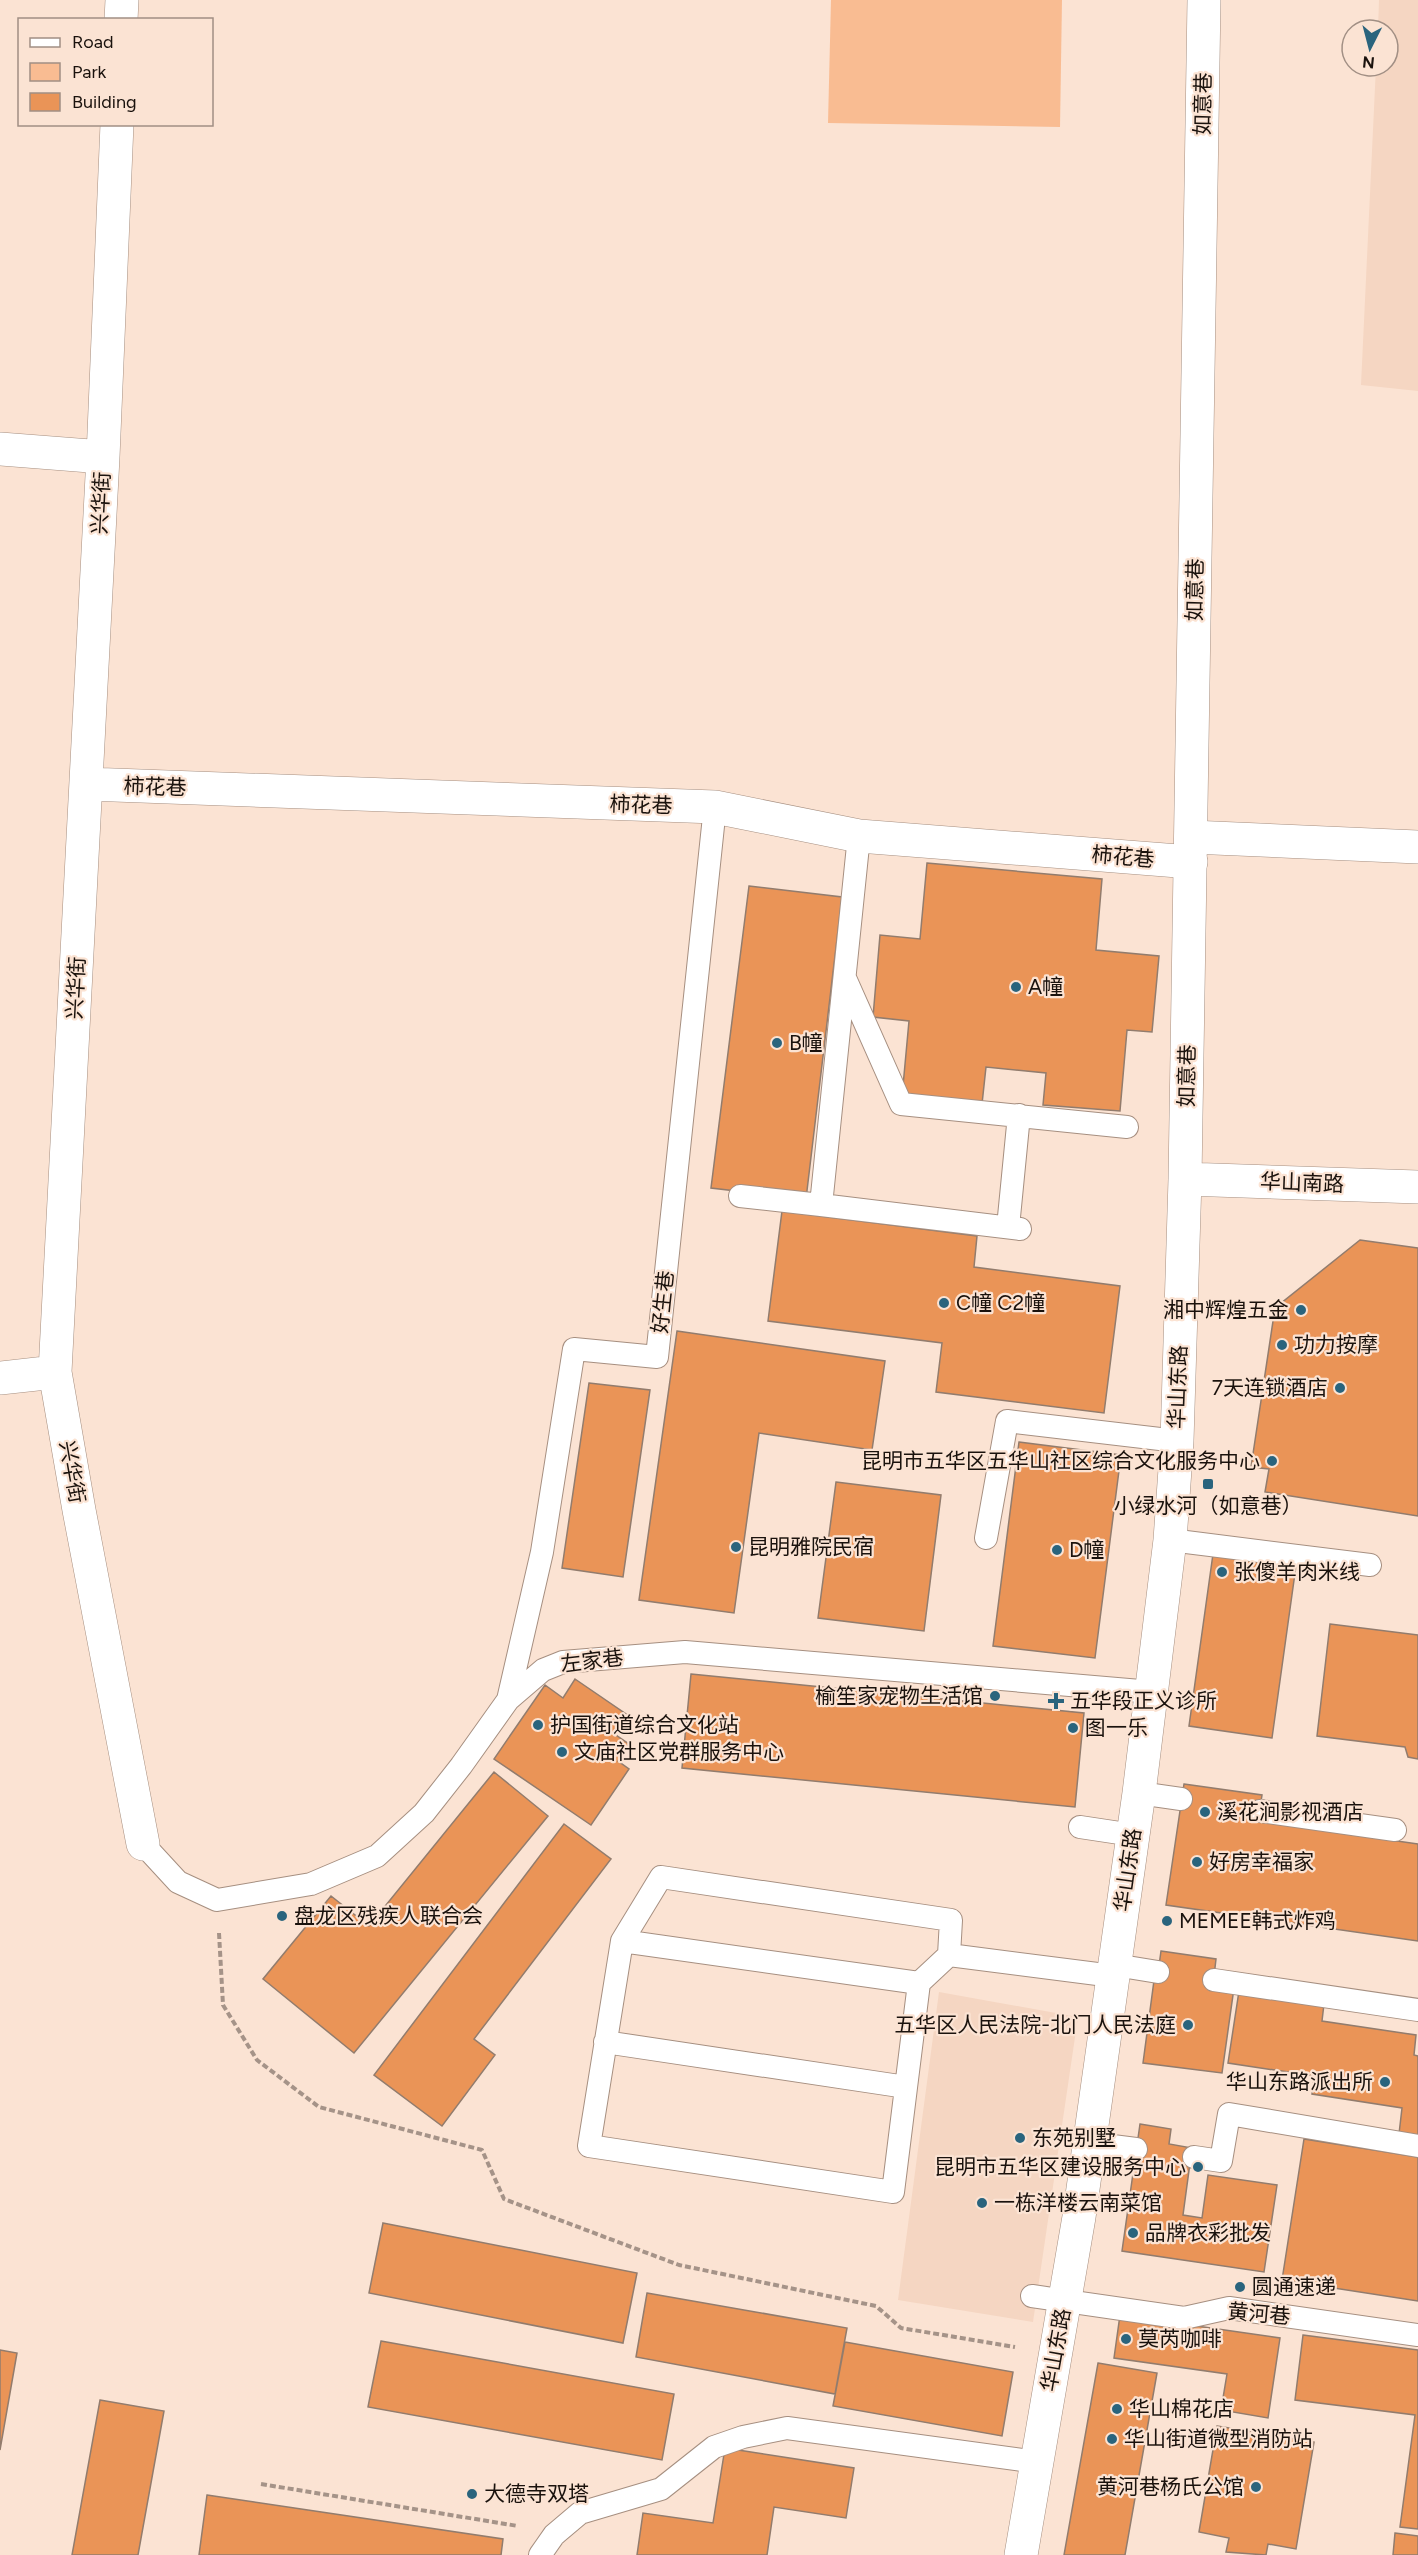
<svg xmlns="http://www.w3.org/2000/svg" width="1418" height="2555" font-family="Figtree,'Noto Sans SC',sans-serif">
<rect width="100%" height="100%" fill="#fbe3d3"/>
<path fill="#f5d6c2" d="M 1379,0 L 1418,0 L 1418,391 L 1361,385 L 1376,66 L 1388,66 L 1388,30 L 1378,30 Z
M 939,1992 L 1078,2017 L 1033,2322 L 898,2300 Z"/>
<path fill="#f9bc92" d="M 831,0 L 1062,0 L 1060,127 L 828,123 Z"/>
<path fill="#ea9457" stroke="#927c6d" stroke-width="1.5" d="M 927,863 L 1102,879 L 1096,950 L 1159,956 L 1152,1032 L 1127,1030 L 1120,1111 L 1043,1105 L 1046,1073 L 986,1067 L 982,1104 L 902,1097 L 909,1021 L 873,1017 L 880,935 L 920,939 Z
M 749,886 L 842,897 L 806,1199 L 711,1188 Z
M 782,1211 L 977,1236 L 974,1267 L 1120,1286 L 1104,1413 L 936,1392 L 942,1343 L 768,1321 Z
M 1360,1240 L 1418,1248 L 1418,1516 L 1265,1492 L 1269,1469 L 1251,1467 L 1275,1308 Z
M 677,1331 L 885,1361 L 872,1450 L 759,1433 L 734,1613 L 639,1600 Z
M 589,1383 L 650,1390 L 623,1577 L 562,1568 Z
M 1019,1442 L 1121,1455 L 1095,1658 L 993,1646 Z
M 836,1482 L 941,1495 L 924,1631 L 818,1618 Z
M 1213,1554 L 1296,1566 L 1272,1738 L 1189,1726 Z
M 1330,1624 L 1418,1635 L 1418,1759 L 1408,1757 L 1405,1747 L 1317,1736 Z
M 691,1674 L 1084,1713 L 1075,1807 L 682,1768 Z
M 575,1679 L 626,1714 L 613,1733 L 629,1744 L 618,1761 L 629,1769 L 591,1825 L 494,1759 L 545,1685 L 563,1698 Z
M 494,1772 L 548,1816 L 354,2053 L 263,1979 L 331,1896 L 369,1926 Z
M 1184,1784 L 1262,1795 L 1258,1821 L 1418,1844 L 1418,1941 L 1166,1905 Z
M 564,1824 L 611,1859 L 474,2039 L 495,2055 L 442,2126 L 374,2075 Z
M 1161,1951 L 1216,1959 L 1213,1985 L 1234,1988 L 1222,2073 L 1143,2063 L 1155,1973 L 1158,1973 Z
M 1239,1991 L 1324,2004 L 1322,2021 L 1416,2035 L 1414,2055 L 1418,2056 L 1418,2137 L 1399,2134 L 1402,2108 L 1312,2094 L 1314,2076 L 1228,2063 Z
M 1140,2124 L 1171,2129 L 1169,2144 L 1192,2148 L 1183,2215 L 1202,2218 L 1208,2175 L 1277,2185 L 1264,2272 L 1122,2251 Z
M 1304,2139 L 1418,2157 L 1418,2301 L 1282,2280 Z
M 383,2223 L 637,2273 L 623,2343 L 369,2293 Z
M 647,2293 L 847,2328 L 835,2394 L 636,2357 Z
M 1120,2315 L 1280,2338 L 1268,2418 L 1221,2410 L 1227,2374 L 1114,2358 Z
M 1303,2335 L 1418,2350 L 1418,2529 L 1400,2527 L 1415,2415 L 1295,2400 Z
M 381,2341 L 674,2394 L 662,2460 L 368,2407 Z
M 845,2342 L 1013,2372 L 1002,2436 L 833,2406 Z
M 0,2350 L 17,2353 L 0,2450 Z
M 1098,2363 L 1157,2373 L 1125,2555 L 1064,2555 Z
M 100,2400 L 164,2411 L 138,2555 L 72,2555 Z
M 1217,2426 L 1314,2442 L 1296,2549 L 1268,2544 L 1266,2555 L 1226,2552 L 1229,2538 L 1199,2532 Z
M 725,2448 L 854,2468 L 846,2518 L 774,2507 L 767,2555 L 637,2555 L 643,2513 L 713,2523 Z
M 207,2495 L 503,2539 L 501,2555 L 199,2555 Z
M 1395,2533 L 1418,2536 L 1418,2555 L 1393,2555 Z"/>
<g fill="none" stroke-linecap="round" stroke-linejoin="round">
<defs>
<path id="service" d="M 845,978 L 901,1104 L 1127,1127
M 740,1196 L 821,1205 L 859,836
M 821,1205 L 1020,1229
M 1008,1227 L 1019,1115
M 986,1538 L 1007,1421 L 1177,1441
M 1170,1540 L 1370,1565
M 508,1700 L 542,1552 L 574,1349 L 657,1357 L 715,807
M 1139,1793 L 1181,1799
M 1260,1811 L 1395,1830
M 1080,1827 L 1133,1835
M 143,1844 L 178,1882 L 217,1900 L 311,1884 L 377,1856 L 424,1813 L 461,1766 L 508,1700 L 543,1670 L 563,1662 L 685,1652 L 1152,1692
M 622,1941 L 661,1877 L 951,1920 L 949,1955
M 1115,1965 L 1158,1972
M 1214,1980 L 1418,2010
M 919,1983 L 893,2192 L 589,2146 L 622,1941 L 919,1983 L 949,1955 L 1113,1976
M 605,2042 L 906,2087
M 1089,2143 L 1136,2149
M 1194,2157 L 1221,2161 L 1229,2114 L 1418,2146
M 1032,2296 L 1184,2318 L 1229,2308 L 1418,2335
M 540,2555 L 554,2535 L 580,2513 L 661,2489 L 714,2447 L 743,2437 L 787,2428 L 1037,2462"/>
<path id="minor" d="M 121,20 L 122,0
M 117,124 L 103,457 L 55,1372 L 79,1510 L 143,1844
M 0,449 L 103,457
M 87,784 L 715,807 L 859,836 L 1191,862
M 1191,837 L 1418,847
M 0,1378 L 55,1372"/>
<path id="tertiary" d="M 1185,1179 L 1418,1187
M 1021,2555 L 1079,2217 L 1139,1793 L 1170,1540 L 1177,1441 L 1185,1179 L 1204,0"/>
</defs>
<use href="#service" stroke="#a68f80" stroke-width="24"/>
<use href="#minor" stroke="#a68f80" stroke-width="34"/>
<use href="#tertiary" stroke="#a68f80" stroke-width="34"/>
<path stroke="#a59388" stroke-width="4" stroke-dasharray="6 3" stroke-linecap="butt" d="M 219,1933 L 223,2005 L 257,2060 L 319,2107 L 482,2150 L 504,2199 L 679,2265 L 876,2306 L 901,2328 L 1015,2347
M 261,2484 L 518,2526"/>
<use href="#service" stroke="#fff" stroke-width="22"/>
<use href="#minor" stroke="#fff" stroke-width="33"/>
<use href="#tertiary" stroke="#fff" stroke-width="33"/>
</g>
<g fill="#2a647d" stroke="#fbe3d3" stroke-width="2">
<circle cx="1016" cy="987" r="6"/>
<circle cx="777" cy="1043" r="6"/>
<circle cx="944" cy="1303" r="6"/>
<circle cx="1301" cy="1310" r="6"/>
<circle cx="1282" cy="1345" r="6"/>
<circle cx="1340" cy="1388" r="6"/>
<circle cx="1272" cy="1461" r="6"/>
<rect x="1202" y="1478" width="12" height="12" rx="3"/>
<circle cx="736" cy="1547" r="6"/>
<circle cx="1057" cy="1550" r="6"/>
<circle cx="1222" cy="1572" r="6"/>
<circle cx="995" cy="1696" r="6"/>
<path d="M1053 1692h6v6h6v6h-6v6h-6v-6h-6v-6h6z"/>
<circle cx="538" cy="1725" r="6"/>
<circle cx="1073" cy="1728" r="6"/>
<circle cx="562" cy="1752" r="6"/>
<circle cx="1205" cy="1812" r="6"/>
<circle cx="1197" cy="1862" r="6"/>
<circle cx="282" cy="1916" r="6"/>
<circle cx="1167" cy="1921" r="6"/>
<circle cx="1188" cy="2025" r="6"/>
<circle cx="1385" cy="2082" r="6"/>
<circle cx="1020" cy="2138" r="6"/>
<circle cx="1198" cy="2167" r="6"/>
<circle cx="982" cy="2203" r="6"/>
<circle cx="1133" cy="2233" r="6"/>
<circle cx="1240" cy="2287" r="6"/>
<circle cx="1126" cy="2339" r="6"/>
<circle cx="1117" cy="2409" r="6"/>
<circle cx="1112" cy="2439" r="6"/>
<circle cx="1256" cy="2487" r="6"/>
<circle cx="472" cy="2494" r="6"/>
</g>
<g text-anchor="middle" stroke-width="4.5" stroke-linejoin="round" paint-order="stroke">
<g font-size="21" fill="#1a120d" stroke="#fbe3d3">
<text transform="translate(1203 104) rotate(-89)" y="7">如意巷</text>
<text transform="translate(101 503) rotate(-87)" y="7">兴华街</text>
<text transform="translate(1195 590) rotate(-89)" y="7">如意巷</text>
<text transform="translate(155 787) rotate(2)" y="7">柿花巷</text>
<text transform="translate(641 805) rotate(2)" y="7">柿花巷</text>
<text transform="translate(1123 857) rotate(5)" y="7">柿花巷</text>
<text transform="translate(76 988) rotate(-87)" y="7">兴华街</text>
<text transform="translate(1187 1076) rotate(-89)" y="7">如意巷</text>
<text transform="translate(1302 1183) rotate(2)" y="7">华山南路</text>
<text transform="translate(663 1302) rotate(-84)" y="7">好生巷</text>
<text transform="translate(1178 1387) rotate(-88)" y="7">华山东路</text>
<text transform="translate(72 1472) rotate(80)" y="7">兴华街</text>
<text transform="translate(592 1661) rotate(-7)" y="7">左家巷</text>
<text transform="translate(1128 1870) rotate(-82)" y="7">华山东路</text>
<text transform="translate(1259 2314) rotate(5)" y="7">黄河巷</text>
<text transform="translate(1056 2350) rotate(-80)" y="7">华山东路</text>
</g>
<g font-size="21" fill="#1a120d" stroke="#fbe3d3" text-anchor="start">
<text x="1028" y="994">A幢</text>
<text x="789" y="1050">B幢</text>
<text x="956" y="1310">C幢 C2幢</text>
<text x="1289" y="1317" text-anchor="end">湘中辉煌五金</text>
<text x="1294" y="1352">功力按摩</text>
<text x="1328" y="1395" text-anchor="end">7天连锁酒店</text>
<text x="1260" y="1468" text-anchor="end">昆明市五华区五华山社区综合文化服务中心</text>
<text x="1208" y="1513" text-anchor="middle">小绿水河（如意巷）</text>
<text x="748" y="1554">昆明雅院民宿</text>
<text x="1069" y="1557">D幢</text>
<text x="1234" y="1579">张傻羊肉米线</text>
<text x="983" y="1703" text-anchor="end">榆笙家宠物生活馆</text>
<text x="1070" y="1708">五华段正义诊所</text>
<text x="550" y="1732">护国街道综合文化站</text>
<text x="1085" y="1735">图一乐</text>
<text x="574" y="1759">文庙社区党群服务中心</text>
<text x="1217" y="1819">溪花涧影视酒店</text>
<text x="1209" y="1869">好房幸福家</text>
<text x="294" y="1923">盘龙区残疾人联合会</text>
<text x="1179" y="1928">MEMEE韩式炸鸡</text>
<text x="1176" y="2032" text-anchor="end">五华区人民法院-北门人民法庭</text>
<text x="1373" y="2089" text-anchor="end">华山东路派出所</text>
<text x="1032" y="2145">东苑别墅</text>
<text x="1186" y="2174" text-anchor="end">昆明市五华区建设服务中心</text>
<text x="994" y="2210">一栋洋楼云南菜馆</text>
<text x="1145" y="2240">品牌衣彩批发</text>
<text x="1252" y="2294">圆通速递</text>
<text x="1138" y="2346">莫芮咖啡</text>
<text x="1129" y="2416">华山棉花店</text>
<text x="1124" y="2446">华山街道微型消防站</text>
<text x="1244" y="2494" text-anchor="end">黄河巷杨氏公馆</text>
<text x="484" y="2501">大德寺双塔</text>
</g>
</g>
<rect x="18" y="18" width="195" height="108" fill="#fbe3d3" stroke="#a18f84" stroke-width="1.5"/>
<rect x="30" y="38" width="30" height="9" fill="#ffffff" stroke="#a18f84" stroke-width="1.5"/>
<text x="72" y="48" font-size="18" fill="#1a120d">Road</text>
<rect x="30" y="63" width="30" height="18" fill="#f9bc92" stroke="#a18f84" stroke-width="1.5"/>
<text x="72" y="78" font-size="18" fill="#1a120d">Park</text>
<rect x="30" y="93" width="30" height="18" fill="#ea9457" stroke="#a18f84" stroke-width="1.5"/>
<text x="72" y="108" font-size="18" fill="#1a120d">Building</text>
<g transform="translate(1370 48) rotate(186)"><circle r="28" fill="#fbe3d3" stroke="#a18f84" stroke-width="1.5"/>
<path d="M0-4.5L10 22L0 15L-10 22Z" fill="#2a647d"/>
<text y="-9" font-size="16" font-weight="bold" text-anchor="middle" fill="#1a120d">N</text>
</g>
</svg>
